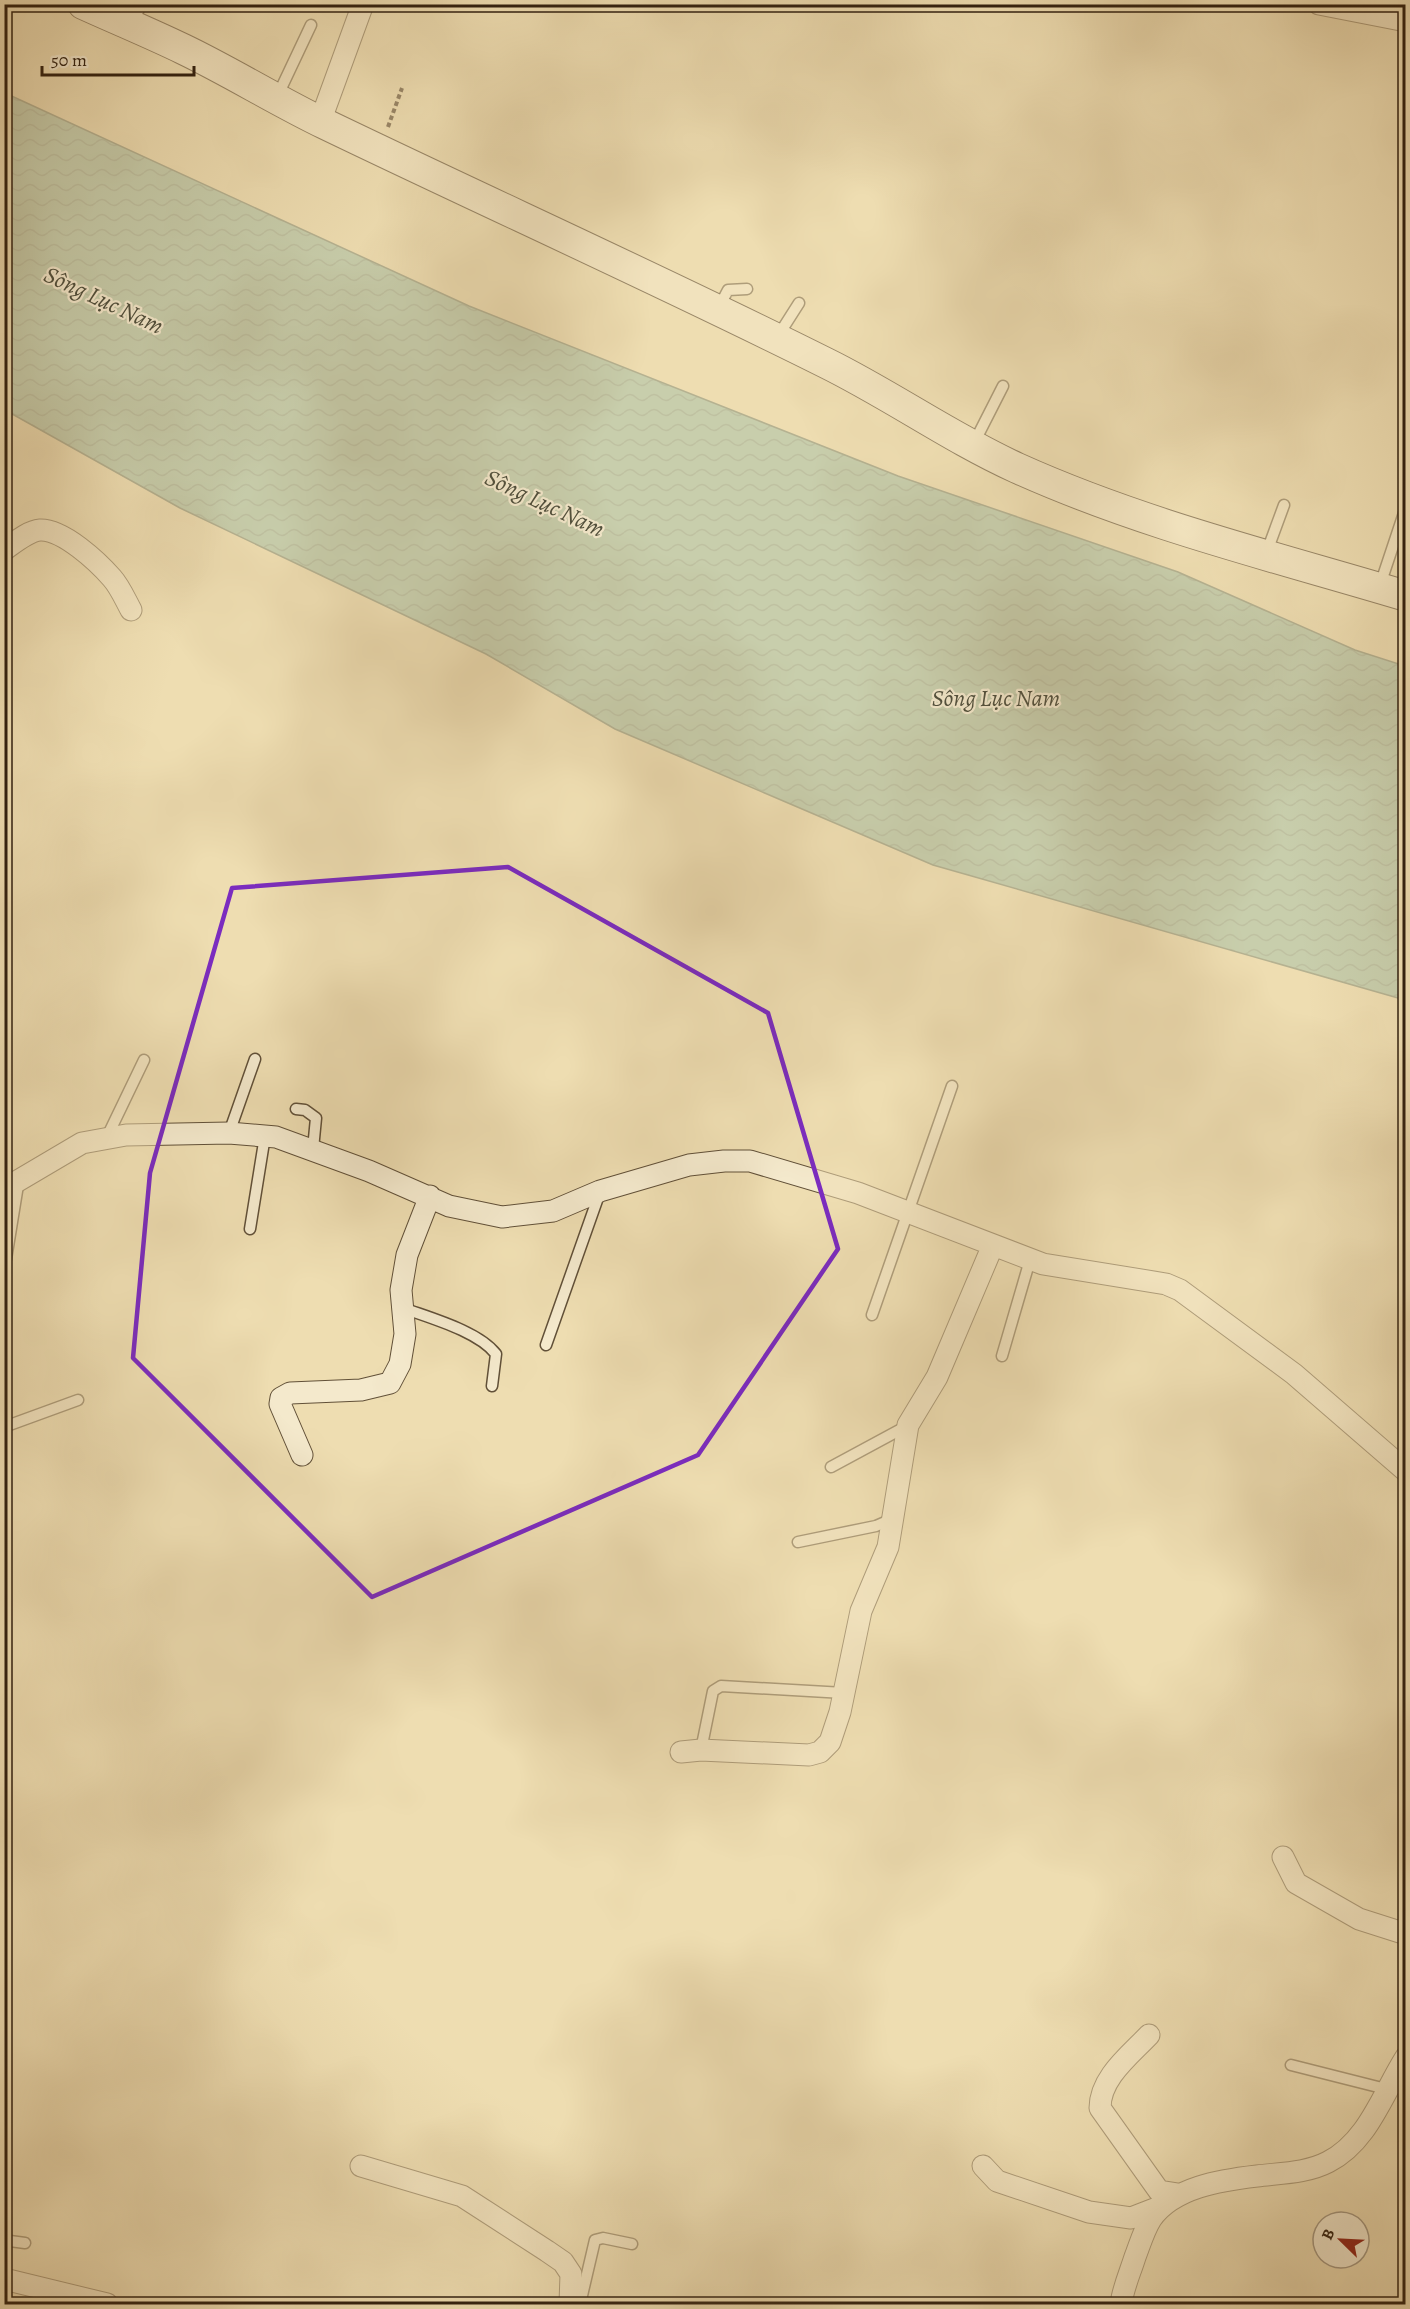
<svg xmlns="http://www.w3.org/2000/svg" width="1410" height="2309" font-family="Alegreya,serif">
<defs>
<pattern id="water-waves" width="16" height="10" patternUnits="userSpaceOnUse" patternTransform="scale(1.5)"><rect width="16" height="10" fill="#9abca7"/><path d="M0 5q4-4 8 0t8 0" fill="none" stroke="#85a18f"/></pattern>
</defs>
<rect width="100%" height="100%" fill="#eeddb1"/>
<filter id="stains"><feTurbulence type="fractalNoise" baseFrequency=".00333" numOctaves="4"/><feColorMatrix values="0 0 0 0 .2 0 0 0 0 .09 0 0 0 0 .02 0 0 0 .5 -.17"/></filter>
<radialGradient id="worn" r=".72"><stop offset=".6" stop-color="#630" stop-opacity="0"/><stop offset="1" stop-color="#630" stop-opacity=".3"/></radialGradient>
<path fill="url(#water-waves)" stroke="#707e6b" stroke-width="1.5" d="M 5,93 L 469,306 L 898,476 L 1178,572 L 1355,650 L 1405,666 L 1405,1000 L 933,865 L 615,729 L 486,654 L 180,508 L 5,410 Z"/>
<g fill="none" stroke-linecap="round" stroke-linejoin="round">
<defs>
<path id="lane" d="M 133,23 L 141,4
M 277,97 L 311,25
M 719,307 L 728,290 L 747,289
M 778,336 L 799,303
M 974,443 L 1003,386
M 1266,554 L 1284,505
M 1379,588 L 1406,507
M 296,1109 L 305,1110 L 316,1118 L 313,1149
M 229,1133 L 255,1059
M 106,1139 L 144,1060
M 250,1229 L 265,1136
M 6,1259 L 19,1179
M 403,1308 C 430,1318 478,1331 496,1354 L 492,1386
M 872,1315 L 952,1086
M 546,1345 L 600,1192
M 1002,1356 L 1030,1260
M 4,1427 L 78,1400
M 831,1467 L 907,1426
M 798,1542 L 876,1526 L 892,1519
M 701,1750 L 713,1691 L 721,1686 L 844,1693
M 1291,2065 L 1386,2089
M 4,2244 L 10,2241 L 25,2243
M 580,2304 L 595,2240 L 603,2238 L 632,2244"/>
<path id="street" d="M 1319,4 L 1406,21
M 320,122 L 363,4
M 4,550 C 14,543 28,531 40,530 C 63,529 98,562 112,578 C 120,587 125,599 131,610
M 4,1189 L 82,1143 L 126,1135 L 229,1133 L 276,1137 L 369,1171 L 449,1206 L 502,1217 L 553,1211 L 600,1191 L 689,1165 L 724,1161 L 750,1161 L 858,1193 L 1043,1264 L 1166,1284 L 1180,1290 L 1294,1374 L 1406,1471
M 302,1455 L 280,1404 L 281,1398 L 290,1393 L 361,1390 L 390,1383 L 400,1364 L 405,1334 L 401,1290 L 407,1255 L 430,1196
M 681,1752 L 701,1750 L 809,1755 L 820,1752 L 830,1742 L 840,1712 L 861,1611 L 888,1547 L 908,1425 L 937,1377 L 993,1245
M 1283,1857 L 1296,1883 L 1359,1919 L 1406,1934
M 1149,2035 C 1129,2056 1100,2078 1100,2108 L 1159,2191 L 1178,2194
M 361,2166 L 462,2196 L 547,2251 L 563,2262 L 571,2274 L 570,2304
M 983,2166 L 997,2181 L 1089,2212 L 1131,2218 L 1162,2206
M 4,2279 L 107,2304
M 1121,2304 C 1123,2288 1130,2273 1135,2257 C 1140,2244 1144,2230 1151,2219 C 1173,2187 1222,2180 1257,2176 C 1281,2173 1307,2173 1328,2162 C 1368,2142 1383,2093 1406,2057"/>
<path id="secondary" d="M 83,4 C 116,19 150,33 183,49 C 231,72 277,101 325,124 C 491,204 660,280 826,363 C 891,395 951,438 1017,468 C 1141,524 1276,557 1406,596"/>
</defs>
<use href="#lane" stroke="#615038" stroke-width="13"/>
<use href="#street" stroke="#615038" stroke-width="23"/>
<use href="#secondary" stroke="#322110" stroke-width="32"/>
<path stroke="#322110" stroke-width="4" stroke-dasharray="4.5 3" stroke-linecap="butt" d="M 388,127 L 402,88"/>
<use href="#lane" stroke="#f4e9cc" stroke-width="10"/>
<use href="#street" stroke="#f4e9cc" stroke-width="21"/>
<use href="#secondary" stroke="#f4e9cc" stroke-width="30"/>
</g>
<path d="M0 0H1410V2309H0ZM 508,867 L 768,1013 L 838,1249 L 698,1455 L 372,1597 L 133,1358 L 150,1173 L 232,888 Z" fill="#eeddb1" fill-opacity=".55" fill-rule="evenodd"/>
<path fill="none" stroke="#7b2cbf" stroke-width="4.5" stroke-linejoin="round" d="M 508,867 L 768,1013 L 838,1249 L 698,1455 L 372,1597 L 133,1358 L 150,1173 L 232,888 Z"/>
<g text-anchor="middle" stroke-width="4.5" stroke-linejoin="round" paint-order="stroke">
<g font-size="24" font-style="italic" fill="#51503d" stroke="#f4e9cc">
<text transform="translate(104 300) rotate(25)" y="8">Sông Lục Nam</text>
<text transform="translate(545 503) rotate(25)" y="8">Sông Lục Nam</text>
<text x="996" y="706">Sông Lục Nam</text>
</g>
</g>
<rect width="1410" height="2309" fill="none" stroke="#eeddb1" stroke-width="24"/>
<rect x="6" y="6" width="1398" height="2297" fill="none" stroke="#322110" stroke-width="3"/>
<rect x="12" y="12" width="1386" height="2285" fill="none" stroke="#322110" stroke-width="1.5"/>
<g transform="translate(1341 2240) rotate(294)"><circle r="28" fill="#f4e9cc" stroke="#a69981" stroke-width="1.5"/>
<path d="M0-4.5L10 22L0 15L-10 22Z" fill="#8f2418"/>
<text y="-9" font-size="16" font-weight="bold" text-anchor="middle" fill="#322110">B</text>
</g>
<path d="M42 66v9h152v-9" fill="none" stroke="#322110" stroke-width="3"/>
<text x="51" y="66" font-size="18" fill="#322110" stroke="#f4e9cc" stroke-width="4.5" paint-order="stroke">50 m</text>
<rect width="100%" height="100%" filter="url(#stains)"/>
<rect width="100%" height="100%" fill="url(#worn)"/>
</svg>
